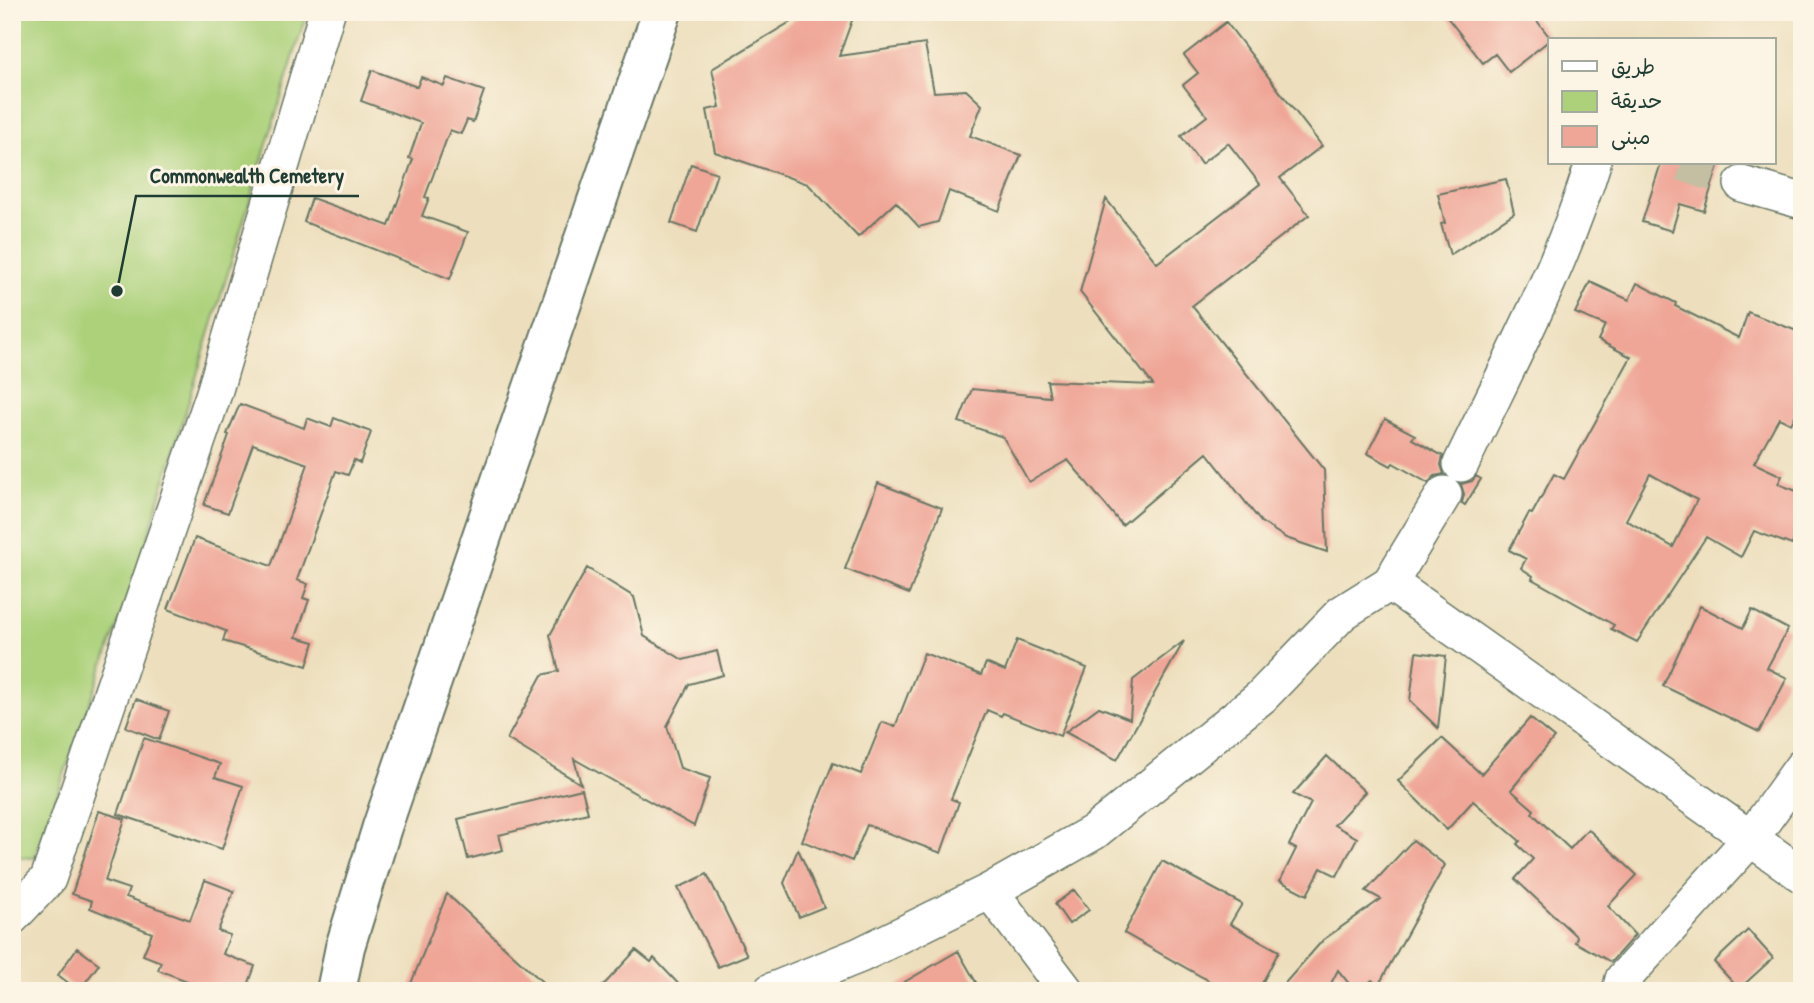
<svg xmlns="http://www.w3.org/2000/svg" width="1814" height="1003" font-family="'Patrick Hand','Playpen Sans Arabic',sans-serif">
<rect width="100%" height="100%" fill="#fcf5e5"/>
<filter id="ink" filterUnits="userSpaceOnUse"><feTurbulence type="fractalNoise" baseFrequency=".0143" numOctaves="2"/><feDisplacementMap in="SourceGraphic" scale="14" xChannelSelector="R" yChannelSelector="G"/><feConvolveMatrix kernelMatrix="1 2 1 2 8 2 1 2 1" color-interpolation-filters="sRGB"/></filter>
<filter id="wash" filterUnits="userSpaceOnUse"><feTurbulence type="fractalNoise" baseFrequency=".00686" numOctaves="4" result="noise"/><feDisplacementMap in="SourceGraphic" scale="28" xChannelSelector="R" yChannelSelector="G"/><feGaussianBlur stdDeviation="1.57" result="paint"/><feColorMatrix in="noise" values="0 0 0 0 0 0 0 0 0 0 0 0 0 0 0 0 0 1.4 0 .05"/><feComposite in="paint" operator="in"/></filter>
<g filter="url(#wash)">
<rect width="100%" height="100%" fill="#eddfbd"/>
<path fill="#acd17a" stroke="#668757" stroke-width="2" d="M 12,12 L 307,12 L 138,569 L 34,858 L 12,857 Z"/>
<g id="blocks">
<path fill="#efa697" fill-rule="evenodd" d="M 807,12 L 855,12 L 839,56 L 925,44 L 934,92 L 966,90 L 982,105 L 970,136 L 1021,155 L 999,211 L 949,191 L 938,222 L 919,227 L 896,202 L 858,237 L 808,184 L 715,152 L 707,110 L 720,107 L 712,69 Z
M 1443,12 L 1530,12 L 1551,39 L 1509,72 L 1495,54 L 1483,63 Z
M 1226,22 L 1322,146 L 1280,178 L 1309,215 L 1192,306 L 1324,470 L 1327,552 L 1286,538 L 1261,522 L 1207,453 L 1122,525 L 1068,460 L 1029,482 L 1003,437 L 959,422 L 972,389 L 1050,397 L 1047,381 L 1153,385 L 1080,292 L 1106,199 L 1157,263 L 1260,184 L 1228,143 L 1201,164 L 1181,136 L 1207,116 L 1183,85 L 1198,73 L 1184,55 Z
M 372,70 L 417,87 L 421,77 L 444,86 L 447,78 L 484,91 L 473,122 L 467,120 L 461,134 L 450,130 L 425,197 L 429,198 L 422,216 L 468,232 L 450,279 L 304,222 L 312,198 L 389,226 L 413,159 L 409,158 L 421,123 L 361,101 Z
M 1661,163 L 1719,163 L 1704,211 L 1680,204 L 1672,231 L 1642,222 Z
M 691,164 L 717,173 L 697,232 L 671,223 Z
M 1506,179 L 1514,213 L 1450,255 L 1441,224 L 1445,223 L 1438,194 Z
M 1590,282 L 1629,300 L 1637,283 L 1676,303 L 1675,306 L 1739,338 L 1748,312 L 1802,333 L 1802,403 L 1791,424 L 1779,418 L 1754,463 L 1782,476 L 1778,484 L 1802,493 L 1802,542 L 1794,539 L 1792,545 L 1754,531 L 1741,557 L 1706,537 L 1637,642 L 1611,629 L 1614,625 L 1532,579 L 1533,576 L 1521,568 L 1526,559 L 1509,550 L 1529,513 L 1532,514 L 1554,474 L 1564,479 L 1631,357 L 1598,340 L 1605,325 L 1575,313 ZM 1650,474 L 1697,500 L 1673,547 L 1626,520 Z
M 240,404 L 304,428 L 307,418 L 331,427 L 334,418 L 371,432 L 360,463 L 354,460 L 348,475 L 336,471 L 297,580 L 308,584 L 303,598 L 309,600 L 296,637 L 314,642 L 307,666 L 223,641 L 226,631 L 168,609 L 195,538 L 271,566 L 308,464 L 253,444 L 228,513 L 204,505 L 229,435 L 227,434 Z
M 1385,419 L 1415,435 L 1412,439 L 1443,456 L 1441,465 L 1444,474 L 1435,476 L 1428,483 L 1393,463 L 1391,466 L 1367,453 Z
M 1476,476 L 1481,479 L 1465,505 L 1462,503 L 1464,494 L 1461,484 L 1472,481 Z
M 878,483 L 942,508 L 909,594 L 845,569 Z
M 587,568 L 634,597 L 644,636 L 683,660 L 717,651 L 723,675 L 689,684 L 667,726 L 680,768 L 710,778 L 694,826 L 574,759 L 581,784 L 507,739 L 542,675 L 559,671 L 550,635 Z
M 1700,606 L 1743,628 L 1752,610 L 1788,629 L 1767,668 L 1787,678 L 1759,732 L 1663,686 Z
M 1017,640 L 1087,668 L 1060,736 L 1003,713 L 1001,716 L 987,710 L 951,799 L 959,802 L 941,853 L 867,825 L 852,861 L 802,841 L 833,763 L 861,774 L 882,722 L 895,727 L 924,653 L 981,675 L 986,663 L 1005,671 Z
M 1184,641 L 1117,760 L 1065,732 L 1099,707 L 1130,719 L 1133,680 Z
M 1416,652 L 1446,656 L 1438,728 L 1410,701 Z
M 136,699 L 169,711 L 159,740 L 126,727 Z
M 1530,718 L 1554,738 L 1511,790 L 1534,810 L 1532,813 L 1570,849 L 1588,829 L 1637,875 L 1608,906 L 1635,935 L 1611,962 L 1575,942 L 1577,937 L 1515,879 L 1533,859 L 1517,844 L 1520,841 L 1473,801 L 1447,830 L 1398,781 L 1442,738 L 1481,774 Z
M 144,738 L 220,764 L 215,777 L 243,786 L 222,849 L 118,814 Z
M 1327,756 L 1365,792 L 1334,825 L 1357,838 L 1337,876 L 1321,868 L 1307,895 L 1280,881 L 1296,849 L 1289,845 L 1311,803 L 1293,794 Z
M 582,789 L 588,813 L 499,835 L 503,850 L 468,859 L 458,819 Z
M 99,811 L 125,819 L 105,881 L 129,889 L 126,897 L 190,920 L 205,880 L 234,891 L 218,931 L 230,935 L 223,954 L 255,966 L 246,991 L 214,991 L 158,970 L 161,962 L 143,955 L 152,933 L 90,908 L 92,901 L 72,894 Z
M 1413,840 L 1445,865 L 1378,986 L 1372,980 L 1359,991 L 1355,991 L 1338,970 L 1327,991 L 1278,991 L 1323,940 L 1381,899 L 1366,891 Z
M 798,849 L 824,907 L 799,917 L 784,883 Z
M 1162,861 L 1242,904 L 1230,924 L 1279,951 L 1258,991 L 1227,991 L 1124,933 Z
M 707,874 L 747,955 L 718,967 L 678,888 Z
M 1074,890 L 1089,910 L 1069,924 L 1055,904 Z
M 447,894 L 511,953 L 552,991 L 408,991 Z
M 1748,930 L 1773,958 L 1739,989 L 1714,962 Z
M 77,948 L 99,964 L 79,991 L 58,975 Z
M 636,950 L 651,962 L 654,958 L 685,991 L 598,991 Z
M 958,951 L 981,991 L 889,991 Z"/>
</g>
</g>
<g filter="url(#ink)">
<use href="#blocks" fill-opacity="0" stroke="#677664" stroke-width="2"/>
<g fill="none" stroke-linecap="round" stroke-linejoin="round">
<path stroke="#c4bfa2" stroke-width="35" stroke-dasharray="35 18" stroke-linecap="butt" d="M 1682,163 L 1742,184"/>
<defs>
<path id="street" d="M 1742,184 L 1802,201
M 1461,464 C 1508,365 1561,268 1593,163
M 1390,583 L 1802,875
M 990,891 L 1066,991
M 12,917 L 48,879 L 214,393 L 327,12
M 771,991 L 860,955 L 990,891 L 1094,832 L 1261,697 L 1342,613 L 1390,583 L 1444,494
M 1620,991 L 1623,979 L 1751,838 L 1802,767"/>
<path id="secondary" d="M 336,991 L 345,947 L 382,827 L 662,12"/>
</defs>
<use href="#street" stroke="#677664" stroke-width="38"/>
<use href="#secondary" stroke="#677664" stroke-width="42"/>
<use href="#street" stroke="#fff" stroke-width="35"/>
<use href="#secondary" stroke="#fff" stroke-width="38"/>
</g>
</g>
<path fill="none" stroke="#1f3d34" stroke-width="2.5" d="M117 291L136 196H359"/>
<circle fill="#1f3d34" stroke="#fcf5e5" stroke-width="2.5" cx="117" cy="291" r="7"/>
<g font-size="21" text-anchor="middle" font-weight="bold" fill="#1f3d34" stroke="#fcf5e5" stroke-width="6" stroke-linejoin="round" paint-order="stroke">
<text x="247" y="183">Commonwealth Cemetery</text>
</g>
<rect width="1814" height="1003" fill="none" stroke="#fcf5e5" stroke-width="42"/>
<rect x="1548" y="38" width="228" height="126" fill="#fcf5e5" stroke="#a4ab9e" stroke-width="2"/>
<rect x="1562" y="61" width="35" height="10" fill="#ffffff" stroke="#a4ab9e" stroke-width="2"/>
<text x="1611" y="74" font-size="21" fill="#1f3d34">طريق</text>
<rect x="1562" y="91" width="35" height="21" fill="#acd17a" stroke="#a4ab9e" stroke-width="2"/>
<text x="1611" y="108" font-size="21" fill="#1f3d34">حديقة</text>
<rect x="1562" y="126" width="35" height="21" fill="#efa697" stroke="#a4ab9e" stroke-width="2"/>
<text x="1611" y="144" font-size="21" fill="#1f3d34">مبنى</text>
</svg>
